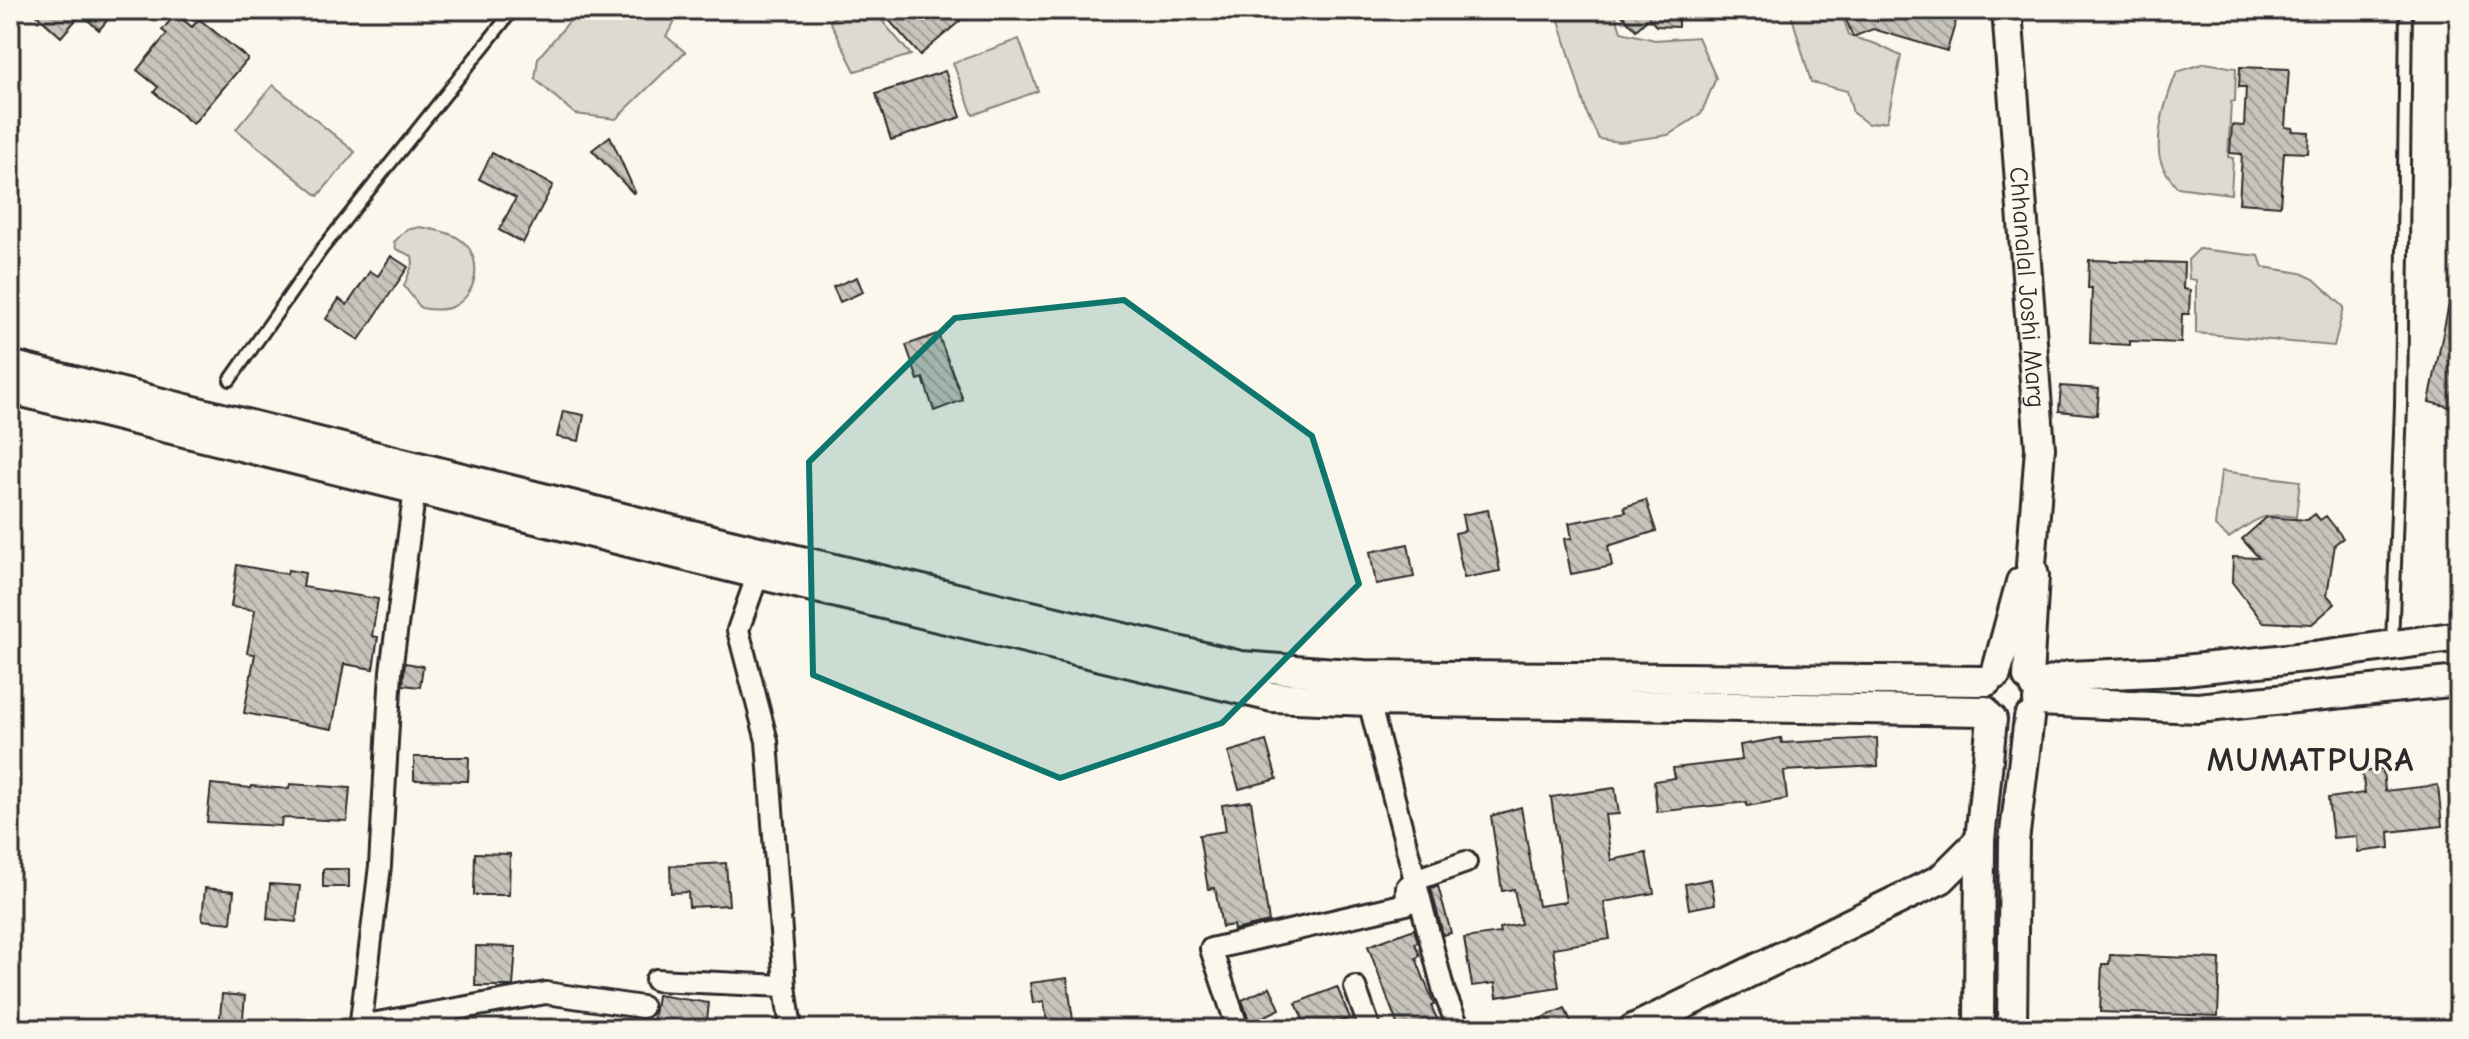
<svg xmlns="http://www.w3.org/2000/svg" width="2469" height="1039" font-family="'Comic Neue',sans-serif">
<defs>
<pattern id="building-back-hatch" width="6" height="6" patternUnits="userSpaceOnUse" patternTransform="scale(2)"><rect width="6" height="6" fill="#c7c4bc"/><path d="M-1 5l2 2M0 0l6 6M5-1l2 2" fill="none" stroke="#a29f99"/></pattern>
</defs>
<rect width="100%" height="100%" fill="#fbf7ec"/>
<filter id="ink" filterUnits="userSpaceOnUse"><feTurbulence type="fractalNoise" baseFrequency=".0125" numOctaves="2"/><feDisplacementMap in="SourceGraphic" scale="16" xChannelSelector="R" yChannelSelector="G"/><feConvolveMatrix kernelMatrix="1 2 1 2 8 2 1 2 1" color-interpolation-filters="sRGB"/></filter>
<g filter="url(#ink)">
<path fill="#dddad0" stroke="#84827e" stroke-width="2" d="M 579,10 L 682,10 L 666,36 L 685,52 L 616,119 L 575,114 L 535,79 L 538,58 Z
M 843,10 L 873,10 L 911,55 L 855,71 L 830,21 Z
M 1556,10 L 1614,10 L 1621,32 L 1655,40 L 1698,37 L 1716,78 L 1701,114 L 1668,135 L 1620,142 L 1599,139 L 1587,114 Z
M 1790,10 L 1841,10 L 1849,36 L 1876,44 L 1901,56 L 1887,121 L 1868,124 L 1853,113 L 1847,91 L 1811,82 Z
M 1019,39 L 1038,91 L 973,115 L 953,63 Z
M 2205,63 L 2236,68 L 2235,101 L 2231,102 L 2228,157 L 2233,158 L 2231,194 L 2177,187 C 2169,177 2160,166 2159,153 C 2157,127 2167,96 2177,72 Z
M 273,85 L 355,152 L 318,196 L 236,129 Z
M 420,227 C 434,230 449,231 461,240 C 484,257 478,296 452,307 C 442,311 432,310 421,308 L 404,286 L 413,263 L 412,256 L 396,249 L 394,242 L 406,230 Z
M 2199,249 L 2259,256 L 2263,267 L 2301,273 L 2314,279 L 2344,307 L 2334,346 L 2196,333 L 2196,280 L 2189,279 L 2188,260 Z
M 2221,471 L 2300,481 L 2296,517 C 2262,512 2256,519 2229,538 L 2215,526 Z"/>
<path fill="url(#building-back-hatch)" stroke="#2b2b2b" stroke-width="2" d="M 31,10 L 116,10 L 99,30 L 81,14 L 61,37 Z
M 880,10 L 950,10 L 960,21 L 920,55 Z
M 1617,10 L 1678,10 L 1678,27 L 1656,26 L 1649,18 L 1636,30 Z
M 1856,10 L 1921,10 L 1956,21 L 1947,51 L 1873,29 L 1853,37 L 1845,17 L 1855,14 Z
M 176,14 L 192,27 L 199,19 L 248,59 L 193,124 L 154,92 L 158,87 L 137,70 L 167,34 L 162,30 Z
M 2240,67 L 2289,69 L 2285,127 L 2293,128 L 2292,131 L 2309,132 L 2308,153 L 2284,152 L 2280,206 L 2239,203 L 2242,154 L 2230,153 L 2232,125 L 2244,126 L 2246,87 L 2239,87 Z
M 945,71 L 961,117 L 891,140 L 876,94 Z
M 610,136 L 635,192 L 633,193 L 592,150 Z
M 492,153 L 553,185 L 523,243 L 499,230 L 516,198 L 479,179 Z
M 391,256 L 408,267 L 359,340 L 326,319 L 339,299 L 347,305 L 370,271 L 378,276 Z
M 2089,260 L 2184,263 L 2183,289 L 2190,290 L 2189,314 L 2182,314 L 2181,343 L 2130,341 L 2130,345 L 2090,343 L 2092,288 L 2088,288 Z
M 857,277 L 863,292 L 840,302 L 833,287 Z
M 2451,294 L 2459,295 L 2459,409 L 2429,402 Z
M 938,334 L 963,400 L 934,411 L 923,378 L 918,380 L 906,345 Z
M 2061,386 L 2099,389 L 2097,415 L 2059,411 Z
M 563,411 L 584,415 L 579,441 L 557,437 Z
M 1646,500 L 1656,531 L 1608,546 L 1612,566 L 1571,574 L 1564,539 L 1572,538 L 1569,523 L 1626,512 L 1624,507 Z
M 1488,510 L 1500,571 L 1464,578 L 1455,533 L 1465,531 L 1462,515 Z
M 2315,514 L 2320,520 L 2326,516 L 2343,538 L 2335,544 L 2327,595 L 2335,604 L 2312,624 L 2263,622 L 2232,582 L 2233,557 L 2259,558 L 2242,539 L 2267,517 L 2307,520 Z
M 1408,544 L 1414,577 L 1376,584 L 1370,552 Z
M 237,565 L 287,574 L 288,570 L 305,573 L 303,587 L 378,599 L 372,636 L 378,637 L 373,669 L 344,664 L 332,729 L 244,713 L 255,654 L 247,653 L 255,610 L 231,607 Z
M 405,663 L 423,666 L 420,687 L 403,685 Z
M 1781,738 L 1782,743 L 1877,738 L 1878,766 L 1784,771 L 1787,799 L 1747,806 L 1747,802 L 1657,812 L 1654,781 L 1675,778 L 1673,768 L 1742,760 L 1740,745 Z
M 1266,741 L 1277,779 L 1239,789 L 1228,752 Z
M 414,757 L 469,757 L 468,781 L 414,780 Z
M 2383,769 L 2385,791 L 2438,785 L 2442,826 L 2389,832 L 2390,848 L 2358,852 L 2357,836 L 2333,838 L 2328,798 L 2365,793 L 2362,772 Z
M 211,784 L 251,788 L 251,786 L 289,789 L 290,784 L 350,788 L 347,821 L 282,818 L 281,826 L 207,822 Z
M 1615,788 L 1619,814 L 1605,815 L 1611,860 L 1646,853 L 1654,893 L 1604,902 L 1610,939 L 1553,948 L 1559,987 L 1497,997 L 1495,983 L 1472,986 L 1464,938 L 1500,933 L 1499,928 L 1521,924 L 1514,889 L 1502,891 L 1491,816 L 1521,807 L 1538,906 L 1566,902 L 1551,797 Z
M 1251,801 L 1269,922 L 1234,930 L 1233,925 L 1222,927 L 1215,888 L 1208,889 L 1199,835 L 1226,831 L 1222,805 Z
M 475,853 L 510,854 L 509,895 L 474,895 Z
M 726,863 L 729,905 L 689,907 L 688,892 L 671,893 L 670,866 Z
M 323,869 L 349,869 L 349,887 L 323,887 Z
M 1711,879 L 1715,904 L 1689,909 L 1685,884 Z
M 270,884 L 300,886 L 296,922 L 267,919 Z
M 1438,886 L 1451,933 L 1443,935 L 1431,888 Z
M 205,888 L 234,891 L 231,923 L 202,920 Z
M 1414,929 L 1418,942 L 1415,943 L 1420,956 L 1416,958 L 1434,1005 L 1431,1006 L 1442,1029 L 1399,1029 L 1368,946 Z
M 476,946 L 516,947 L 513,986 L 475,986 Z
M 2110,955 L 2220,959 L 2218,1016 L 2100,1012 L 2102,964 L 2109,964 Z
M 1067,978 L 1074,1027 L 1048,1029 L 1044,1001 L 1033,1003 L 1030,983 Z
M 1270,987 L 1280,1009 L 1250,1023 L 1242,1000 Z
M 1337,987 L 1350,1018 L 1323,1029 L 1307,1029 L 1296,1003 Z
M 222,994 L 245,996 L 242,1029 L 219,1029 Z
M 657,995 L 709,1003 L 706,1029 L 652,1029 Z
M 1565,1008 L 1574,1029 L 1516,1029 Z"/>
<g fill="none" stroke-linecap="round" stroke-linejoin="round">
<defs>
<path id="lane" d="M 230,380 L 322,249 L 513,10
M 2392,644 L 2401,406 L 2406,10"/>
<path id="street" d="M 758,574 L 738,630 L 767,741 L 785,986 L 791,1029
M 1366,690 L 1444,992 L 1459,1029
M 656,980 L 785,986
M 1355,987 L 1370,1029
M 360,1026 L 546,993 L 642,1007
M 360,1029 L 380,866 L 391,671 L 415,489
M 1238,1029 L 1211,949 L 1406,904 L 1407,887 L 1415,880 L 1466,862"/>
<g id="secondary">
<path id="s1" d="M 2007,10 L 2040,448 L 2031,565 L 2034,576 L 2028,677"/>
<path d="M 10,365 L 667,529 L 1241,666 L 1364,675 L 1987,681"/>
<path d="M 10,389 L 758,574 L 1272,697 L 1369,701 L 1985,711"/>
<path d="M 1996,674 L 2021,582"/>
<path d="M 2035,686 L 2069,676 L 2175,671 L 2314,656 L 2459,636"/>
<path d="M 2038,701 L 2198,708 L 2459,681"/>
<path d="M 1633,1029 L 1941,879 L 1980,840"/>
<path d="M 1979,1029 L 1980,840 L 1992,719"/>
<path d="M 2012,1029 L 2014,841 L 2029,718"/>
</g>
</defs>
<use href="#lane" stroke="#2b2b2b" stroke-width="16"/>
<use href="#street" stroke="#2b2b2b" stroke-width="26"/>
<use href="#secondary" stroke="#2b2b2b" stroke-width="34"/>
<use href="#lane" stroke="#fbf7ec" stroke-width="10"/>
<use href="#street" stroke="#fbf7ec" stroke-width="20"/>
<use href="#secondary" stroke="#fbf7ec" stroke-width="28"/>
</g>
</g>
<path fill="#0f766e" fill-opacity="0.2" stroke="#0f766e" stroke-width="6" stroke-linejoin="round" d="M 1124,300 L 1312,436 L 1359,584 L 1222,723 L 1060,778 L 813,675 L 809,462 L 955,318 Z"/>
<g text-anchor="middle" stroke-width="6" stroke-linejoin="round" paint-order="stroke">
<g font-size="26" fill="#2b2b2b" stroke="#fbf7ec">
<text dy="9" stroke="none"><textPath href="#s1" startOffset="278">Chhanalal Joshi Marg</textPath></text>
</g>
<g font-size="34" font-weight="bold" letter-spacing="2" fill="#2b2b2b" stroke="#fbf7ec">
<text x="2311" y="771">MUMATPURA</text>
</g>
</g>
<rect width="2469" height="1039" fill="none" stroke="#fbf7ec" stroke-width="40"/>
<rect x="20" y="20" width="2429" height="999" fill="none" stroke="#2b2b2b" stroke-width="3" filter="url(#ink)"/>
</svg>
